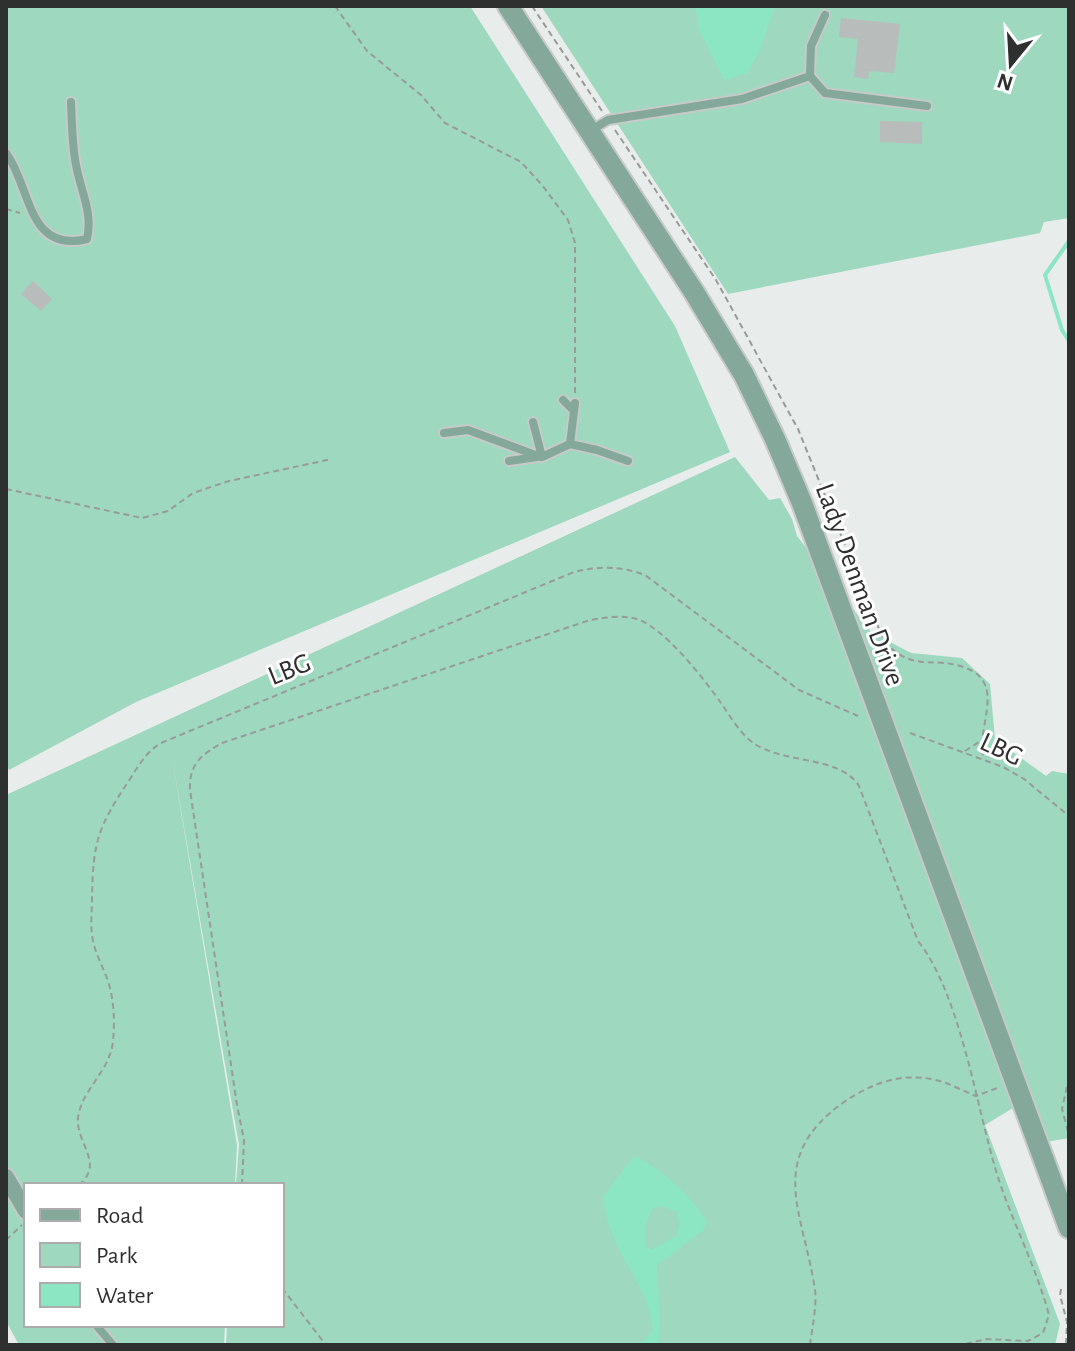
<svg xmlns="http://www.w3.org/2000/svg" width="1075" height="1351" font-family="'Alegreya Sans',sans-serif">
<rect width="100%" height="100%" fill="#e8ecea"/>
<path fill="#9dd8bf" d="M 6,6 L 470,6 L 675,326 L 730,452 L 136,702 L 9,770 L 6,765 Z
M 541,6 L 1069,6 L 1069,218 L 1044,222 L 1040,233 L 728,294 Z
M 735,457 L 769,500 L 780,498 L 792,519 L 797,536 L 871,632 L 911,653 L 962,658 L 990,684 L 995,739 L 1046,776 L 1052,771 L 1069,774 L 1069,1081 C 1066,1099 1069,1119 1069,1138 L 1034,1144 L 1015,1097 L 1009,1099 L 1013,1108 L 985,1125 L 1060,1324 L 1055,1345 L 226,1345 L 227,1325 L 282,1325 L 282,1185 L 236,1185 L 239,1145 L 170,746 L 237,1145 L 235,1185 L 26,1185 L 26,1325 L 225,1325 L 224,1345 L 19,1345 L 6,1321 L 6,795 Z"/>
<path fill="#8ce6c3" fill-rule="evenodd" d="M 695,6 L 775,6 L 760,50 L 748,73 L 724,80 L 699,29 Z
M 634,1156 C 658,1166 695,1199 707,1222 L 704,1230 C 687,1241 674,1254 657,1265 C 658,1292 662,1319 658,1345 L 636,1345 L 646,1339 L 653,1329 C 651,1319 649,1308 645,1298 C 629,1265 606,1234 603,1197 ZM 661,1206 L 677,1212 L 680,1222 L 676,1236 L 651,1250 L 645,1246 L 646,1222 L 653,1208 Z"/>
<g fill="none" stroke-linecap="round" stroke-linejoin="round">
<path stroke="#8ce6c3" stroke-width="4" d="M 1069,241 L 1045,275 L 1062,330 L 1069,341"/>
</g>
<path fill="#b8bcba" d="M 841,18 L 900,24 L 894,73 L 869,71 L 868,79 L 854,77 L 858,39 L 839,37 Z
M 880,121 L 922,122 L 922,144 L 880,142 Z
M 33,281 L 52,299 L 41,311 L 21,294 Z"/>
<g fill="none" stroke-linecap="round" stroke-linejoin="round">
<defs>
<path id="service" d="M 810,76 L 825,93 L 927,106
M 590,131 L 608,120 L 742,99 L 810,76 L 811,46 L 825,15
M 6,153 C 31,186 27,254 87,239 C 93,212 81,192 76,165 C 72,145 72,123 71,102
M 563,400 L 574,411
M 533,422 L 542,457
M 444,433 L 468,430 L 538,456
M 570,444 L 575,403
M 509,461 L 544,456 L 570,444 L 597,450 L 628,461
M 96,1325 L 113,1345"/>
<path id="minor" d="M 6,1177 L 26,1211"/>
<path id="tertiary" d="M 508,6 L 694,292 L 744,375 L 775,439 L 802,503 L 1069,1228"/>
</defs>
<use href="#service" stroke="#c7cac8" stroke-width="12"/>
<use href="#minor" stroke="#c7cac8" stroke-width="20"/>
<use href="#tertiary" stroke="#c7cac8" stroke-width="24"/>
<path stroke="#989b99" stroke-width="2" stroke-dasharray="6 4" stroke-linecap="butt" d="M 335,6 L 367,51 L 421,95 L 445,123 L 521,162 L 542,185 L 568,220 L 575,243 L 575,394
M 532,6 L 602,111
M 615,130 L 716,280 L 798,429 L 884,641 C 914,674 933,655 966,668 C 1008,684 974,730 984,759
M 6,209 L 20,213
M 6,489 L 142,518 L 168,511 L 193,493 L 229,481 L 332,459
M 910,733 L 1003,767 L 1024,779 L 1069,816
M 965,751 L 979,742
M 1069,1077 L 1062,1109 L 1069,1135
M 79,1185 C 105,1163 76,1144 78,1118 C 81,1090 110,1072 113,1041 C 115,1021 114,1000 108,981 C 103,967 96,955 93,941 C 90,927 92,912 92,898 C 93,841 98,827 130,779 C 139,765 147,751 161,743 L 574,572 C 599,566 620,566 645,575 L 799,690 L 858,716
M 242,1185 L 244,1140 L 237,1105 L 190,790 C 189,764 201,755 222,743 L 590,620 C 604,618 618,615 633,618 C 662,624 704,679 721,703 C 730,716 739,732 752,742 C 780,764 840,755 859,786 L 918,941 C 960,994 976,1104 996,1171 C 1011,1220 1036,1266 1049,1315 L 1043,1333 L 1028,1341 L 987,1339 L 960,1345
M 6,1240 L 22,1225
M 282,1288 L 326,1345
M 1061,1289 L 1060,1295 L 1067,1322 L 1066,1345
M 810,1345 C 812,1328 817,1307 815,1290 C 804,1213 764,1159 844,1102 C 872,1083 902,1072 936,1080 C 949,1083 963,1091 976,1096 L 1000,1087"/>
<use href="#service" stroke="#84a899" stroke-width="8"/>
<use href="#minor" stroke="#84a899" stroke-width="16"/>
<use href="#tertiary" stroke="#84a899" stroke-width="20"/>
</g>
<g text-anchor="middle" stroke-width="6" stroke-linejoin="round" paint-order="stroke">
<g font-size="28" fill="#2e302f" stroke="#fff">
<text transform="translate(861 584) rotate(70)" y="10">Lady Denman Drive</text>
<text transform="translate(289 668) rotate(-22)" y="10">LBG</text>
<text transform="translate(1002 748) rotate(25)" y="10">LBG</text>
</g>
</g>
<rect width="1075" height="1351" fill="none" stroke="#2e302f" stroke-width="16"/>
<rect x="24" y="1183" width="260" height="144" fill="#ffffff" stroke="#abacac" stroke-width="2"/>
<rect x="40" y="1209" width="40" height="12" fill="#84a899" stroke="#abacac" stroke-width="2"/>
<text x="96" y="1223" font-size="24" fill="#2e302f">Road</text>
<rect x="40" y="1243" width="40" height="24" fill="#9dd8bf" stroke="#abacac" stroke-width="2"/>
<text x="96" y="1263" font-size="24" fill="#2e302f">Park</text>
<rect x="40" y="1283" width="40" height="24" fill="#8ce6c3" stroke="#abacac" stroke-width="2"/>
<text x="96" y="1303" font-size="24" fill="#2e302f">Water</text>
<g transform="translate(1011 64) rotate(198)" stroke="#ffffff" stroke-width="6" paint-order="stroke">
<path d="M0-6L14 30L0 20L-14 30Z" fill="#2e302f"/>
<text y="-12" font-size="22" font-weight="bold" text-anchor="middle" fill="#2e302f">N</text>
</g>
</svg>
